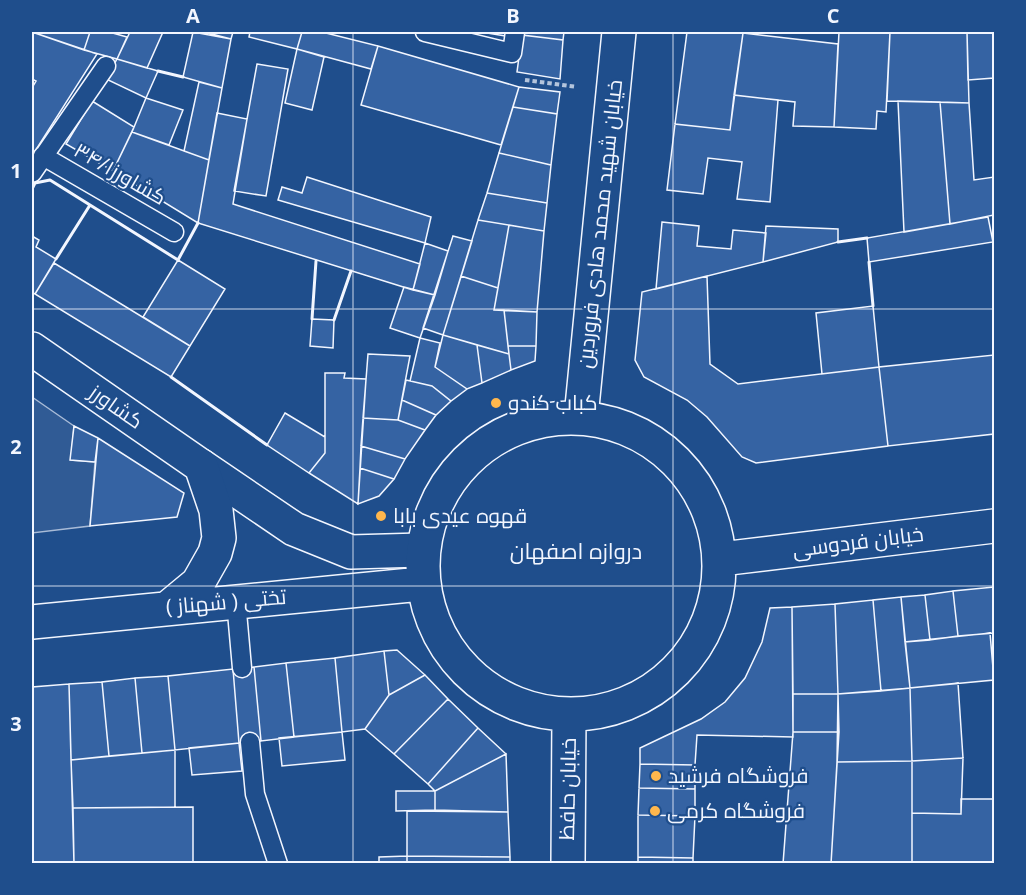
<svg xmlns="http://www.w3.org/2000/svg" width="1026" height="895" font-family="'Open Sans',Cairo,sans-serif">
<rect width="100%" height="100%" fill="#1f4e8c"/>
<path fill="#305b95" stroke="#a8bbd7" stroke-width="1.5" d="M 32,397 L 74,426 L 71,460 L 95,462 L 90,526 L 32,533 Z"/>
<path fill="#3563a3" stroke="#f2f6ff" stroke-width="1.5" d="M 32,32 L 97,54 L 32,156 L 32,88 L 36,81 L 32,79 Z
M 32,32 L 90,32 L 84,50 Z
M 90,32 L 109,32 L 127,37 L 117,59 L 84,50 Z
M 130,32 L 163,32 L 147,68 L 117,59 Z
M 193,32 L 231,39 L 222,88 L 183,77 Z
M 204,32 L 233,32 L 231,39 Z
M 250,32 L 302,32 L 297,49 L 249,37 Z
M 302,32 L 322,32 L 378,46 L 371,69 L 297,49 Z
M 481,32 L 512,32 L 512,37 Z
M 522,32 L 564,32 L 563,40 L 522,35 Z
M 687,32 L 743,33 L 730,130 L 675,124 Z
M 839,32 L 890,32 L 886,112 L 877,111 L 876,129 L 834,127 Z
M 890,32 L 967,32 L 969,103 L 887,101 Z
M 967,32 L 994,32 L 994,78 L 968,80 Z
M 743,33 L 838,44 L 834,127 L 793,126 L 795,102 L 734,95 Z
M 522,35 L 563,40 L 560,79 L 517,72 Z
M 378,46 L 519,87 L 501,145 L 361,105 Z
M 297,49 L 324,57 L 312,110 L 285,103 Z
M 117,59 L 158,71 L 146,98 L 106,79 Z
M 257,64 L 288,69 L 266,196 L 234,191 Z
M 199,82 L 222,88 L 209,160 L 184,151 Z
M 519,87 L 560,92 L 557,114 L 513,107 Z
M 734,95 L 778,100 L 770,202 L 737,199 L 742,162 L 708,158 L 703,194 L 667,190 L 675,124 L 730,130 Z
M 146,98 L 183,110 L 169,145 L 132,132 Z
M 92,101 L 134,127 L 113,171 L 66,144 Z
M 898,101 L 940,102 L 950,224 L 904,232 Z
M 940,102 L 969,103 L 974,180 L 994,177 L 994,215 L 950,224 Z
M 513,107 L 557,114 L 551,165 L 499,153 Z
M 217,113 L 247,119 L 233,204 L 420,264 L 413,290 L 198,223 Z
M 132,132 L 209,160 L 198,223 L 113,171 Z
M 499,153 L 551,165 L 547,203 L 487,193 Z
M 307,177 L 431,217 L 425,243 L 278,200 L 282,187 L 302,193 Z
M 487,193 L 547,203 L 544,231 L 478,220 Z
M 988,217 L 993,242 L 869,262 L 867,238 Z
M 478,220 L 509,225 L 498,288 L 461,276 Z
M 662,222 L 699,226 L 697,246 L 731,249 L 733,230 L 766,233 L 763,262 L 656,289 Z
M 509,225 L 544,231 L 537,312 L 494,310 Z
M 766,226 L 838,229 L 838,242 L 763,262 Z
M 32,236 L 39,240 L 36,247 L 56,259 L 35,294 L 32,292 Z
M 453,236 L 472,241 L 443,335 L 423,328 Z
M 425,243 L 448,251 L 435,295 L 413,290 Z
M 178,260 L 225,289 L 190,346 L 143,317 Z
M 54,263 L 190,346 L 171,377 L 35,294 Z
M 461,276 L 498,288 L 494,310 L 504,310 L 509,354 L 443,335 Z
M 707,276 L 710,364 L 738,384 L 879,367 L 888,446 L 756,463 L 742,457 L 707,417 L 687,400 L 644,377 L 635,360 L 642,292 Z
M 404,287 L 435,295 L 420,338 L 390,328 Z
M 873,306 L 879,367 L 822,374 L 816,313 Z
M 504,310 L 537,312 L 536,346 L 508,346 Z
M 312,319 L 334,320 L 333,348 L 310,346 Z
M 443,335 L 477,345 L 482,383 L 467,389 L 435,367 Z
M 420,338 L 440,343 L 435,367 L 467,389 L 451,401 L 432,386 L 410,381 Z
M 477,345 L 509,354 L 511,370 L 482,383 Z
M 508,346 L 536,346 L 535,361 L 511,370 Z
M 368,354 L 410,356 L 398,420 L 363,418 Z
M 994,355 L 994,434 L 888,446 L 879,367 Z
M 325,373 L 345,373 L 344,378 L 366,379 L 358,504 L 309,473 L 325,453 Z
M 406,380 L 432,386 L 451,401 L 436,415 L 402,400 Z
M 402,400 L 436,415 L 425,430 L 398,420 Z
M 285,413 L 325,437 L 325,453 L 309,473 L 267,445 Z
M 363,418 L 398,420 L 425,430 L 405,459 L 361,446 Z
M 74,426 L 98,438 L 95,462 L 70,460 Z
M 98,438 L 184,493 L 177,517 L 90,526 Z
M 361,446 L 405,459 L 394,479 L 360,468 Z
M 360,468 L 394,479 L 379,496 L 358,504 Z
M 994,587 L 994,633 L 958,636 L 953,591 Z
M 953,591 L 958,636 L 930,640 L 925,595 Z
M 925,595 L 930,640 L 905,642 L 901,597 Z
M 901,597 L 910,688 L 881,691 L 873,600 Z
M 873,600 L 881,691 L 838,694 L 835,604 Z
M 835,604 L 838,694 L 793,694 L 792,607 Z
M 792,607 L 793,737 L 697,735 L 695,765 L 640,764 L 640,748 L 701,719 L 725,702 L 745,678 L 762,642 L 770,608 Z
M 990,633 L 994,680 L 910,688 L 905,642 Z
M 397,650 L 425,675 L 389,695 L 384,651 Z
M 384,651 L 389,695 L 365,729 L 342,732 L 335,658 Z
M 335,658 L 342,732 L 294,737 L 286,663 Z
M 286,663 L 294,737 L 261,741 L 254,667 Z
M 254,667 L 261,741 L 239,743 L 233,669 Z
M 233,669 L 239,743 L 175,750 L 168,676 Z
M 425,675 L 448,699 L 394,754 L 365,729 L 389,695 Z
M 168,676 L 175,750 L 142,753 L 135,678 Z
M 135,678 L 142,753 L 109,756 L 102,682 Z
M 102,682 L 109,756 L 71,760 L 69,684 Z
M 958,683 L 963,758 L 912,761 L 910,688 Z
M 69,684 L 74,864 L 32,864 L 32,687 Z
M 910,688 L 912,761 L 837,762 L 838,694 Z
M 793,694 L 838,694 L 839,732 L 793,732 Z
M 448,699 L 478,728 L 428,784 L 394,754 Z
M 478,728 L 506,754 L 435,791 L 428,784 Z
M 342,732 L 345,760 L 282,766 L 279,738 Z
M 793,732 L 839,732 L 831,864 L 783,864 Z
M 239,743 L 242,771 L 192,775 L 189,748 Z
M 175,750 L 175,807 L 73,808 L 71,760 Z
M 506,754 L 508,812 L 435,810 L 435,791 Z
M 963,758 L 961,814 L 912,813 L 912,761 Z
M 912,761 L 912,864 L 831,864 L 837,762 Z
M 640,764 L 695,765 L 695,789 L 639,788 Z
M 639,788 L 695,789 L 695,816 L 638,815 Z
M 396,791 L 435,791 L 435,810 L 396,811 Z
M 961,799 L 994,799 L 994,864 L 912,864 L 912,813 L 961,814 Z
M 193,807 L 193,864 L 74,864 L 73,808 Z
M 407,811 L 508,812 L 510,857 L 407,856 Z
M 638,815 L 695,816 L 693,858 L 638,857 Z
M 407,856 L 407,864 L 379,864 L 379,857 Z
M 407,856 L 510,857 L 510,864 L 407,864 Z
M 638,857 L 693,858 L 693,864 L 638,864 Z"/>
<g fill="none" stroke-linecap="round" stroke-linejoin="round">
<defs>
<path id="service" d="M 425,32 L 512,53 L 515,32
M 43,156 L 174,232
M 32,173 L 106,66
M 236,601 L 242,668
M 250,742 L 255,794 L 278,864"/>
<path id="minor" d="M 581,417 L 619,32
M 201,466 L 294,529 L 351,552 L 421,550"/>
<path id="tertiary" d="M 32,349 L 201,466 L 216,510 L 219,538 L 215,553 L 198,583 L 169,607
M423 566a148 148 0 1 1 296 0a148 148 0 1 1-296 0Z
M 721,559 L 994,526
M 32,622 L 421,584
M 568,864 L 569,715"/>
</defs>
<use href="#service" stroke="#f2f6ff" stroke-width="21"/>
<use href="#minor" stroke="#f2f6ff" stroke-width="36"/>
<use href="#tertiary" stroke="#f2f6ff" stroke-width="36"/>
<path stroke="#b3c4dc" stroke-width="4" stroke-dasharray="4.5 3" stroke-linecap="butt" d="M 525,80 L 577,87"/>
<use href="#service" stroke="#1f4e8c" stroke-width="18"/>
<use href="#minor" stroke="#1f4e8c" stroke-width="33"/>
<use href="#tertiary" stroke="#1f4e8c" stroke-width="33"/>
<path stroke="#f2f6ff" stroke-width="3" d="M 158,71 L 183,77
M 32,189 L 35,183 L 50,180 L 178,260 L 198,223
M 838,242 L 867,238
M 56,259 L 90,205
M 869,262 L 873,306
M 312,319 L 316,261
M 334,320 L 351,271
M 171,377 L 267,445"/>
</g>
<path fill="none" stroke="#f2f6ff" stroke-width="1.5" stroke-opacity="0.55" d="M 353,32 L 353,864M 673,32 L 673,864M 32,309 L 994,309M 32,586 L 994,586"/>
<g fill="#ffb74d" stroke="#1f4e8c" stroke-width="2">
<circle cx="496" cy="403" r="6"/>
<circle cx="381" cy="516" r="6"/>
<circle cx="656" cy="776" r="6"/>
<circle cx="655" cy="811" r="6"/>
</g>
<g text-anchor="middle" stroke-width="4.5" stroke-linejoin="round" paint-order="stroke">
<g font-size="21" fill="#f2f6ff" stroke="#1f4e8c">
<text transform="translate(120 174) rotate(30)" y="7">کشاورز۳۴/۱</text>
<text transform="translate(600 224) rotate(-84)" y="7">خیابان شهید محمد هادی فروردین</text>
<text transform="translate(116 407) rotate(35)" y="7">کشاورز</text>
<text transform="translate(858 542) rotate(-7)" y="7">خیابان فردوسی</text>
<text transform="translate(226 602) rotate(-5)" y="7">تختی ( شهناز )</text>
<text transform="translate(568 789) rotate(-89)" y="7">خیابان حافظ</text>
</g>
<g font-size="21" fill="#f2f6ff" stroke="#1f4e8c" text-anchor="start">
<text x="508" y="410">کباب کندو</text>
<text x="393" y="523">قهوه عیدی بابا</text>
<text x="668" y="783">فروشگاه فرشید</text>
<text x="667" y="818">فروشگاه کرمی</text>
</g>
<g font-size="22" fill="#f2f6ff" stroke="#1f4e8c">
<text x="576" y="559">دروازه اصفهان</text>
</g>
</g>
<rect width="1026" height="895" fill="none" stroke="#1f4e8c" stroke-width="66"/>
<rect x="33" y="33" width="960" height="829" fill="none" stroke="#f2f6ff" stroke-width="2"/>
<g font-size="20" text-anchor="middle" font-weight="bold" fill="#f2f6ff">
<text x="193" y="23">A</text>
<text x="513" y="23">B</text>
<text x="833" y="23">C</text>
<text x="16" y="178">1</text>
<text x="16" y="454">2</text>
<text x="16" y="731">3</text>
</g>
</svg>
